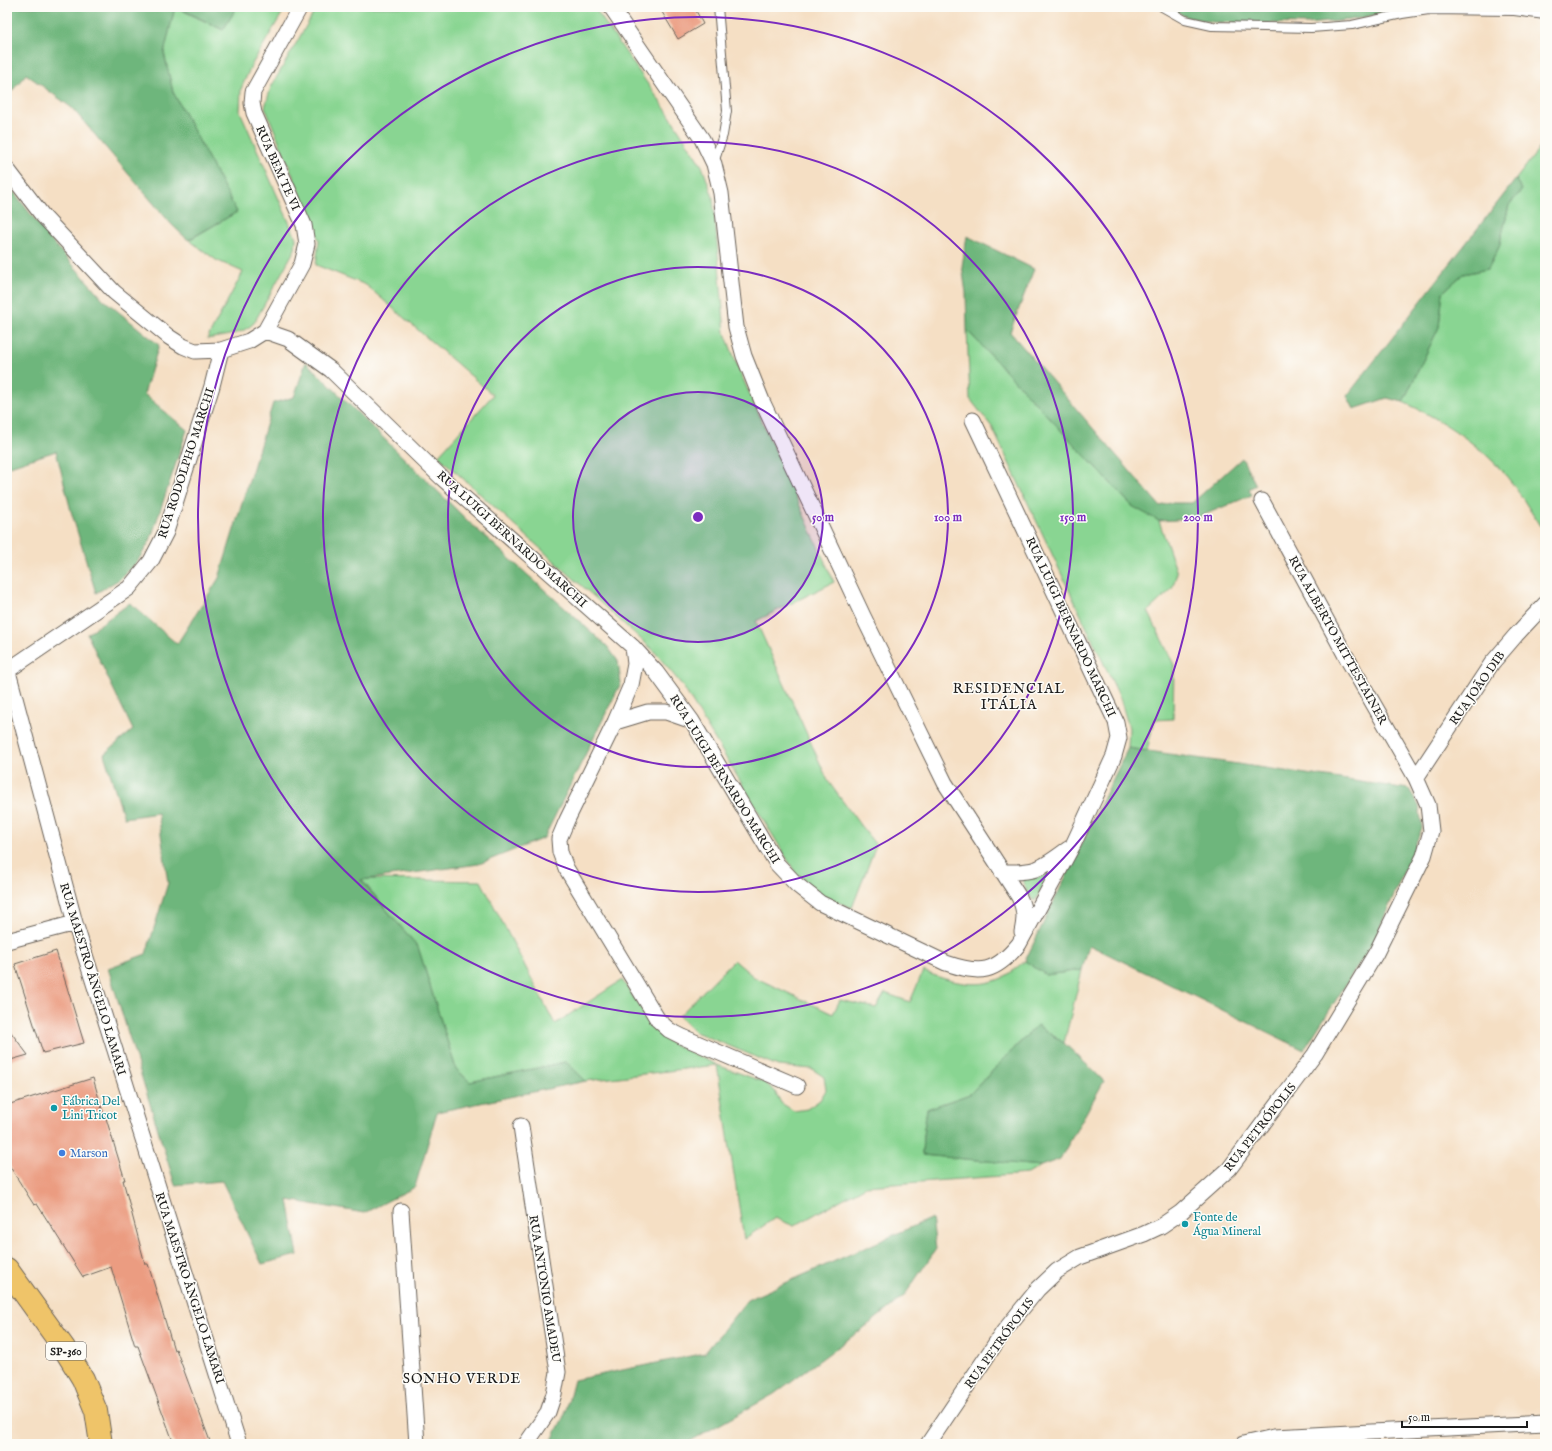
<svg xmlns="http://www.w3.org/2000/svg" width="1552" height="1451" font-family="'IM FELL English',serif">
<rect width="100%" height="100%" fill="#fdfcf7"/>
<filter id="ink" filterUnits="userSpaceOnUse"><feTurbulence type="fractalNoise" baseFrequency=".025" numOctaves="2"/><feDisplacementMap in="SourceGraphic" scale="8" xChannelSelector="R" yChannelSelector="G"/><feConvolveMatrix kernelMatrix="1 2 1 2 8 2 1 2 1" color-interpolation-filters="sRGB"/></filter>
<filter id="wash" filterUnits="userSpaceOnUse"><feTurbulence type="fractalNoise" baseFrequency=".012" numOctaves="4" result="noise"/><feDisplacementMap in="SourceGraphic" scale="16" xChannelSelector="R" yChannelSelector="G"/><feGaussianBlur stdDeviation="0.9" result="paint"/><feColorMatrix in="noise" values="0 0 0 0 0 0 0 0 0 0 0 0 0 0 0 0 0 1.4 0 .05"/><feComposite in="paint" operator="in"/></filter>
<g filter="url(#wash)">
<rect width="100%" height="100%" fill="#f5dfc4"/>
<path fill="#89d592" stroke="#527857" d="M 175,7 L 223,30 L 237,7 L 286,7 L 251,66 L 241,89 L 240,111 L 296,238 L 295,249 L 254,323 C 242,335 223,336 207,339 L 243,272 L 216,260 L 189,240 L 237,212 L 173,92 L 164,53 Z
M 317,7 L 594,7 L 668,113 L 702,166 L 713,197 L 725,333 L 739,370 L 834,582 L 756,621 L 828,781 L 860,825 L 876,845 L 852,908 L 823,896 L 795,872 L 682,685 L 654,651 L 438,456 L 493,395 L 366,285 L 316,265 L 319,240 L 265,107 L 271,87 Z
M 1545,141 L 1545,520 L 1540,526 C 1531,512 1522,496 1511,482 C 1487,449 1440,418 1403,402 L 1439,327 L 1443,292 L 1463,274 L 1488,269 L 1499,247 L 1509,205 L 1522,190 L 1516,179 Z
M 967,330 L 1132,506 L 1159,521 L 1177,573 L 1172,589 L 1148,611 L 1174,665 L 1173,719 L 1154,720 L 1147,751 L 1128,748 L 1129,728 L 1120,698 L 992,427 L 970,399 Z
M 1051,870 L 1035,901 C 1030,898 1028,893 1025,888 C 1017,872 1034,879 1043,876 C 1046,875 1049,872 1051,870 Z
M 361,879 L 481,881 L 555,1024 L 622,980 L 653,1027 L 667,1041 L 717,1065 L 764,1082 L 775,1091 L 781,1103 L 794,1111 L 807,1109 L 820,1100 L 826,1090 L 824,1077 L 812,1069 L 778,1066 L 693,1031 L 679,1016 L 734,960 L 754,977 L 833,1014 L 840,1000 L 876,1008 L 885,993 L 910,1002 L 923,971 C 947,981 977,990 1002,978 C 1010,974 1018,966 1025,961 L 1046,975 L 1082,970 L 1064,1043 L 1037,1025 L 970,1094 L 927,1109 L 923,1135 L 922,1155 L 1041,1166 L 1028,1174 L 866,1186 L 794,1226 L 775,1218 L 744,1239 L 717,1065 L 586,1081 L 566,1062 L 470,1082 L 456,1069 L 418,947 Z"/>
<path fill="#6eb67c" stroke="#45694c" d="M 7,7 L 175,7 L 164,53 L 173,92 L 237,212 L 188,240 L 172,225 L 72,108 L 26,74 L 7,97 Z
M 177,7 L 237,7 L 223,30 Z
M 1168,7 L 1415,7 L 1350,20 L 1307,24 L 1212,22 L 1186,17 Z
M 1516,179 L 1522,190 L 1509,205 L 1499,247 L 1488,269 L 1463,274 L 1443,292 L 1439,327 L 1403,402 L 1387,398 L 1354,409 L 1347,396 Z
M 7,183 L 49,238 L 103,299 L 159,345 L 144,394 L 187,430 L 150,541 L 137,562 L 120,579 L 96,593 L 71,511 L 56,451 L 7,467 Z
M 967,236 L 1034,269 L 1010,332 L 1160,506 L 1170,503 L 1192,503 L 1242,458 L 1256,485 L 1249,489 L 1252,495 L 1194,519 L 1159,521 L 1132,506 L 967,330 L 966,293 L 962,266 Z
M 306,362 L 470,523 L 607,646 L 618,661 L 621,683 L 544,838 L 479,864 L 361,880 L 418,947 L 456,1069 L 470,1082 L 566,1062 L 586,1081 L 437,1112 L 415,1187 L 364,1213 L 288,1200 L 298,1255 L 262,1264 L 222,1181 L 175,1185 L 108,968 L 146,954 L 168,883 L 158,813 L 124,818 L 104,754 L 133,730 L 87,634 L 130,603 L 177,644 L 219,578 L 273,403 L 294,397 Z
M 1128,748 L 1409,789 L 1419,806 L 1422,828 L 1413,850 L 1375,939 L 1304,1050 L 1089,945 L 1082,970 L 1046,975 L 1025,961 Z
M 1037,1025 L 1064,1043 L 1104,1081 L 1060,1159 L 1041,1166 L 922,1155 L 923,1135 L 927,1109 L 970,1094 Z
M 932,1218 L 936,1249 L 904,1296 L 873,1321 L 774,1394 L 685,1444 L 550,1444 L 565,1414 L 574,1380 L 705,1353 L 747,1300 Z"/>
<g id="blocks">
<path fill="#eb9c81" d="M 659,7 L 694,7 L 703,24 L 678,39 Z
M 56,951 L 84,1043 L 43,1053 L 15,964 Z
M 7,1027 L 28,1055 L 7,1061 Z
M 93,1078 L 104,1116 L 105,1115 L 125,1180 L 123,1180 L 145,1264 L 148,1264 L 174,1350 L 176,1349 L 211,1444 L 174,1444 L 138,1346 L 135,1346 L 111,1267 L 83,1277 L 37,1204 L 34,1205 L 7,1162 L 7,1105 Z"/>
</g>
</g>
<g filter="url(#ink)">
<use href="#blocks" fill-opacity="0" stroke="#686057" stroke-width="1"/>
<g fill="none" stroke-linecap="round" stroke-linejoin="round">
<defs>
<path id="lane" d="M 1162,7 L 1185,20 L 1212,26 L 1311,28 L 1352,25 L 1402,14 L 1429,10 L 1514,11 L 1545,15
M 714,163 L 723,135 L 727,111 L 718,7"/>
<path id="street" d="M 611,7 L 702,139 L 714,164 L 721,193 L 736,327 L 744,356 L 762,401 L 863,616 L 945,783 L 1019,897 C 1025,910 1025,918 1022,932
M 7,169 L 43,216 L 114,292 L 169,337 L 183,346 L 195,351 L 221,350 L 249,341 L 265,331 L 302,264 L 307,244 L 304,225 L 254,113 L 252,103 L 253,92 L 300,7
M 265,331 L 288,339 L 331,370 L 442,478 L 633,647 L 656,672 L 692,721 L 777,864 L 797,885 L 820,903 L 946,963 C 981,975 995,973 1019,944 L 1073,845 L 1114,756 L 1119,738 L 1116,722 L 973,420
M 633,647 L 635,664 L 631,685 L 615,722 L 567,820 L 559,839 L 560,852 L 566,868 L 658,1020 L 669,1030 L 683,1037 L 797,1086
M 7,668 L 75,923 L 239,1444
M 7,671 L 129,588 L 151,561 L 166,532 L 212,386 L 221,350
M 615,722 L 648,712 L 666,712 L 692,721
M 1416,778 L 1492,663 L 1516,635 L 1545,604
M 1002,872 C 1037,873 1041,869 1068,849
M 7,941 L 75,923
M 521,1126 L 558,1372 L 554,1394 L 548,1412 L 526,1444
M 401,1211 L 417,1444
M 928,1444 L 1004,1331 L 1038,1289 L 1057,1271 L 1080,1257 L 1144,1234 L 1161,1226 L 1180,1213 L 1229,1169 L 1315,1054 L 1376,953 L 1424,856 L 1431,831 L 1428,805 L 1416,778 L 1347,658 L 1262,501
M 1243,1444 L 1274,1437 L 1545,1423"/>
<path id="primary" d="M 7,1269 L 64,1348 L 83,1379 L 96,1411 L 101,1444"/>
</defs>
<use href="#lane" stroke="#686057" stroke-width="10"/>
<use href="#street" stroke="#686057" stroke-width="17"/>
<use href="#primary" stroke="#686057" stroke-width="24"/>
<use href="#lane" stroke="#fff" stroke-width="8"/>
<use href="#street" stroke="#fff" stroke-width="15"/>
<use href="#primary" stroke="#efc469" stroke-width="22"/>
</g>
</g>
<circle cx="698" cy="517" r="125" fill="#7b2cbf" fill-opacity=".12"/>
<g fill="none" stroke="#7b2cbf" stroke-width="2">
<circle cx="698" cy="517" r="125"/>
<circle cx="698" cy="517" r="250"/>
<circle cx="698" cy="517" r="375"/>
<circle cx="698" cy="517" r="500"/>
</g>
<g fill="#0f9aa8" stroke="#fdfcf7" stroke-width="1.5">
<circle cx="54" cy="1108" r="4"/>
<circle cx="1185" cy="1224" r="4"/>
</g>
<circle fill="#3f7fe0" stroke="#fdfcf7" stroke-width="1.5" cx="62" cy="1153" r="4"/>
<g text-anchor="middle" stroke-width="3" stroke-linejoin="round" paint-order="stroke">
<rect fill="#fdfcf7" stroke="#605f5e" stroke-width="1" x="46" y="1342" width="40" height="18" rx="3"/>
<g font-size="11" font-weight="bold" fill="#1c1c1c">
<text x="66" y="1355">SP-360</text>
</g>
<g font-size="12" fill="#1c1c1c" stroke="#fdfcf7">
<text transform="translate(278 168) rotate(66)" y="4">RUA BEM TE VI</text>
<text transform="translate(186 463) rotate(-72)" y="4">RUA RODOLPHO MARCHI</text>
<text transform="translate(512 539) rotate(42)" y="4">RUA LUIGI BERNARDO MARCHI</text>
<text transform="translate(1071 627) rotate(65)" y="4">RUA LUIGI BERNARDO MARCHI</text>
<text transform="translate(1338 640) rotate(61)" y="4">RUA ALBERTO MITTESTAINER</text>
<text transform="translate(1477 688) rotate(-55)" y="4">RUA JOÃO DIB</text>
<text transform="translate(725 779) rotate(58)" y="4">RUA LUIGI BERNARDO MARCHI</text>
<text transform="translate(93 979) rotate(73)" y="4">RUA MAESTRO ÂNGELO LAMARI</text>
<text transform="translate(1260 1127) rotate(-52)" y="4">RUA PETRÓPOLIS</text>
<text transform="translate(190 1288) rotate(72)" y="4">RUA MAESTRO ÂNGELO LAMARI</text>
<text transform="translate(545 1289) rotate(81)" y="4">RUA ANTONIO AMADEU</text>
<text transform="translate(999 1343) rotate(-54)" y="4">RUA PETRÓPOLIS</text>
</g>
<g font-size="12" fill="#0d838f" stroke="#fdfcf7" text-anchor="start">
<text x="62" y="1105">Fábrica Del<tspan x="62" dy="14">Lini Tricot</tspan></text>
<text x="1193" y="1221">Fonte de<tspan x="1193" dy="14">Água Mineral</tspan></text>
</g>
<g font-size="12" fill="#366cbe" stroke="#fdfcf7" text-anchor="start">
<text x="70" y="1157">Marson</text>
</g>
<g font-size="14" letter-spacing="1" fill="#1c1c1c" stroke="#fdfcf7">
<text x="1009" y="693">RESIDENCIAL<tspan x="1009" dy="16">ITÁLIA</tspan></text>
<text x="462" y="1383">SONHO VERDE</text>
</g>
</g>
<circle cx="698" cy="517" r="6" fill="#7b2cbf" stroke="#fdfcf7" stroke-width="2"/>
<g font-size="12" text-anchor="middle" font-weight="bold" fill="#7b2cbf" stroke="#fdfcf7" stroke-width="3" stroke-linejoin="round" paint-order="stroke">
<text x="823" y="521">50 m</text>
<text x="948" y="521">100 m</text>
<text x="1073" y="521">150 m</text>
<text x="1198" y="521">200 m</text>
</g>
<rect width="1552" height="1451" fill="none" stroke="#fdfcf7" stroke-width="24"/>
<path d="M1402 1421v6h125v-6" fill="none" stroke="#1c1c1c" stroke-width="2"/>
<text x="1408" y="1421" font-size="12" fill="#1c1c1c" stroke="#fdfcf7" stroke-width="3" paint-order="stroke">50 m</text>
</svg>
